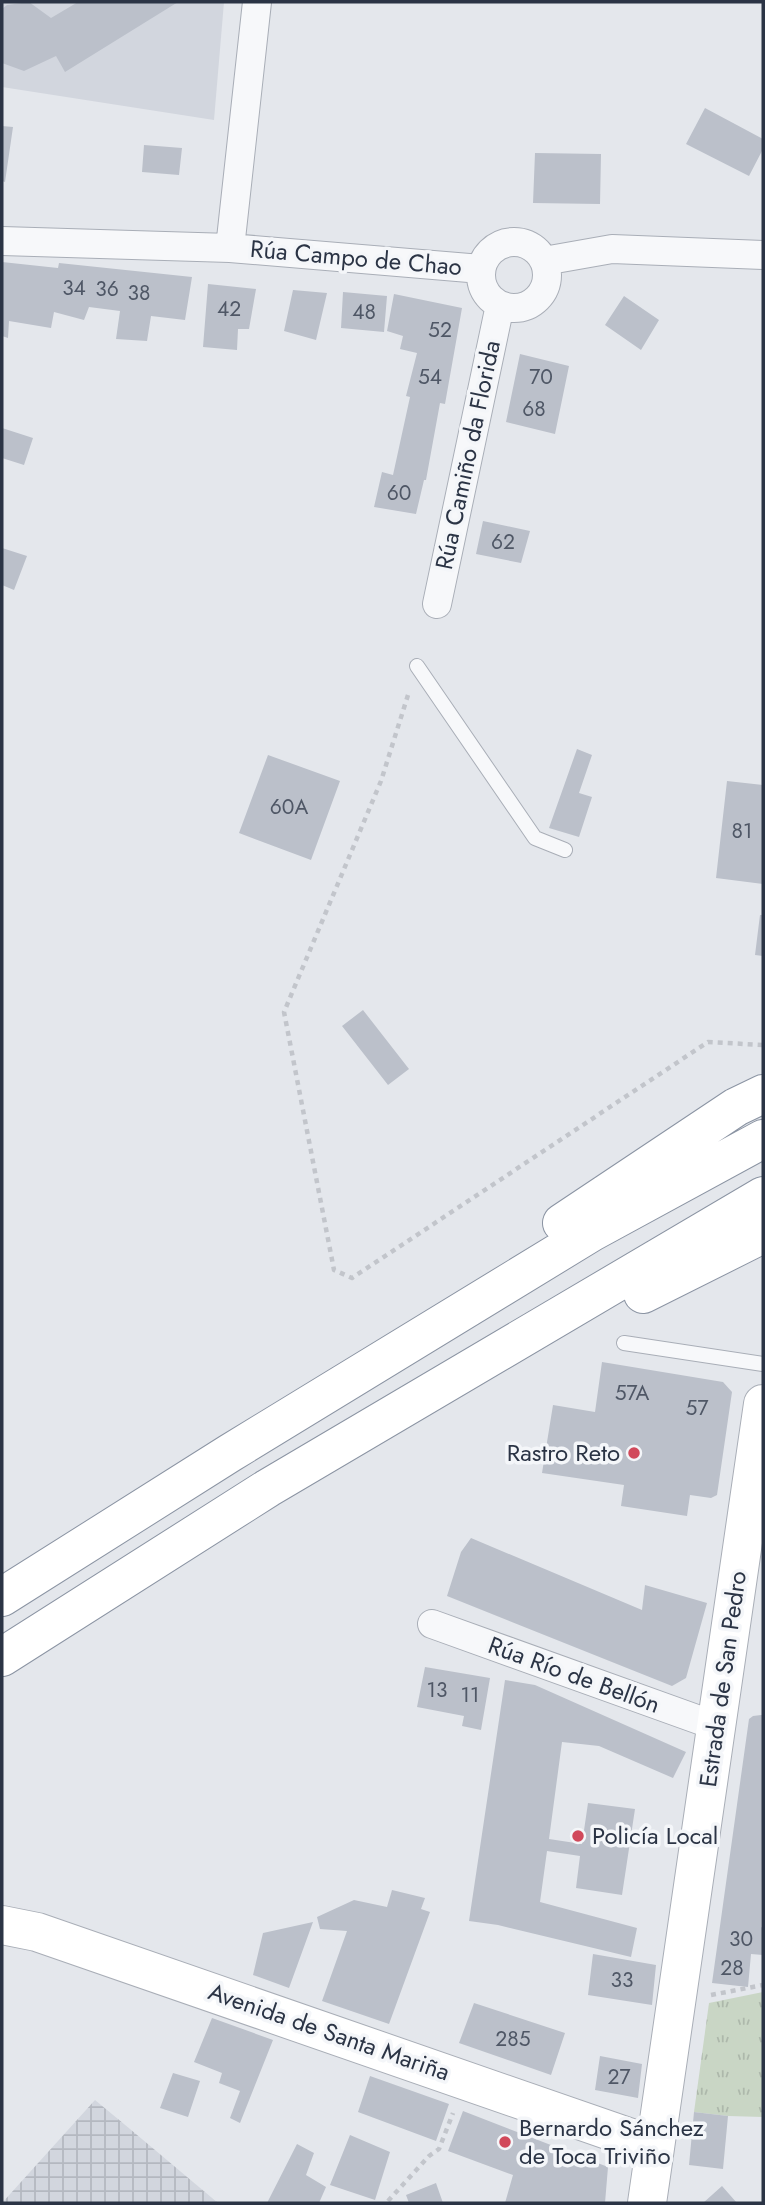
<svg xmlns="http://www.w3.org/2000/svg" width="765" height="2205" font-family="Jost,sans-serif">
<defs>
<pattern id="industrial-grid" width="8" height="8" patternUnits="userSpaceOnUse" patternTransform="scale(1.75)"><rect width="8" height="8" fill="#d2d6de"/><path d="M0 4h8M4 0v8" fill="none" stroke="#b4b8c0"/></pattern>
<pattern id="grass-tufts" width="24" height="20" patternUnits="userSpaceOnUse" patternTransform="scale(1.75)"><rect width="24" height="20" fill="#c9d6c5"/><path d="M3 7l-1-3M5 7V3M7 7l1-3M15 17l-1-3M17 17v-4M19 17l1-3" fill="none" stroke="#adb8ab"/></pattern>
</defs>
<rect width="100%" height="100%" fill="#e4e7ec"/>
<path fill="#d2d6de" d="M 2,2 L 224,2 L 214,120 L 2,87 Z"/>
<path fill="url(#industrial-grid)" d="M 95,2100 L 130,2129 L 218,2203 L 2,2203 Z"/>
<path fill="url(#grass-tufts)" d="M 763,1992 L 763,2117 L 728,2116 L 694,2112 L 709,2003 Z"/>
<path fill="#bbc0ca" d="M 29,2 L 51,18 L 78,2 L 178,2 L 65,72 L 56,56 L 24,71 L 2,63 L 2,9 L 7,5 Z
M 705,108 L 763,139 L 763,149 L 749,176 L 686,144 Z
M 2,126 L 13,127 L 5,182 L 2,181 Z
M 144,145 L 182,148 L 179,175 L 142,172 Z
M 535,153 L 601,154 L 600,204 L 533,203 Z
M 2,262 L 58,268 L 59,263 L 192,277 L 185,320 L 151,316 L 147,341 L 116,339 L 120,311 L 89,307 L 84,320 L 54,312 L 51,328 L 9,321 L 8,338 L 2,336 Z
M 208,284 L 256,289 L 249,329 L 238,329 L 237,350 L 203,347 Z
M 293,290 L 327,293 L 316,340 L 284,331 Z
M 343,292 L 387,296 L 384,332 L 341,328 Z
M 394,294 L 462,308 L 445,404 L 440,403 L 426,480 L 424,480 L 416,514 L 374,507 L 382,472 L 393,475 L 410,397 L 406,396 L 417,353 L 400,349 L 403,336 L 387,331 Z
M 624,296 L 659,320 L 641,350 L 605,325 Z
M 520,354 L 569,366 L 555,434 L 506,422 Z
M 2,428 L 33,438 L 24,465 L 2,458 Z
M 483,521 L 530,531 L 521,563 L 476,554 Z
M 2,548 L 27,556 L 14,590 L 2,585 Z
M 577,749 L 592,755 L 579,793 L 592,797 L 579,837 L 549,828 Z
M 268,755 L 340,781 L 311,860 L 239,833 Z
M 727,781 L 763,785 L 763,884 L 716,878 Z
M 760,915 L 763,915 L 763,956 L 755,955 Z
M 363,1010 L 409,1069 L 388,1085 L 342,1026 Z
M 602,1362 L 723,1382 L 732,1392 L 717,1495 L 711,1498 L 690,1495 L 687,1516 L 621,1506 L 624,1485 L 542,1473 L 553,1405 L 595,1412 Z
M 471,1538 L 642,1610 L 645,1585 L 707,1603 L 686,1678 L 672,1686 L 447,1596 L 461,1552 Z
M 425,1667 L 490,1678 L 481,1730 L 462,1726 L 464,1716 L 417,1707 Z
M 505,1680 L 535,1685 L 686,1752 L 673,1778 L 599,1746 L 562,1742 L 549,1839 L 582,1844 L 588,1803 L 635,1809 L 622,1895 L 576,1888 L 580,1856 L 547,1851 L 540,1902 L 637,1928 L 631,1957 L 498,1925 L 469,1921 Z
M 761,1715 L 763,1715 L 761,1927 L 763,1928 L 763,1955 L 751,1954 L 748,1987 L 712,1983 L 749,1719 L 753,1716 Z
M 392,1890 L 425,1898 L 421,1909 L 430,1912 L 389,2024 L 322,2001 L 347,1931 L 320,1929 L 317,1917 L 354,1900 L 387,1907 Z
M 313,1922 L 289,1988 L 253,1975 L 263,1933 Z
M 593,1954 L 656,1965 L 652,2005 L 588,1995 Z
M 474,2003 L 565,2033 L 551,2075 L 459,2043 Z
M 212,2018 L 273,2040 L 240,2123 L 230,2118 L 240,2091 L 219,2083 L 222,2073 L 194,2062 Z
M 600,2056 L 642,2064 L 638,2098 L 595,2090 Z
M 173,2073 L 200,2081 L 188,2117 L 160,2108 Z
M 370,2076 L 449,2104 L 436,2141 L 358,2112 Z
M 463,2111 L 608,2167 L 605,2203 L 505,2203 L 513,2175 L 448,2151 Z
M 694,2112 L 728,2116 L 723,2169 L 689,2165 Z
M 350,2135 L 390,2152 L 375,2200 L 330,2185 Z
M 297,2144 L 314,2153 L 306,2175 L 326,2187 L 319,2203 L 267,2203 Z
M 436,2183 L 443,2203 L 409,2203 L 406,2195 Z
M 722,2186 L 737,2203 L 703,2203 Z"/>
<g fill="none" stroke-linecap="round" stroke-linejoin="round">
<defs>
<path id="lane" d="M 417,666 L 535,838 L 565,850
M 624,1343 L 763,1364"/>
<path id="street" d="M 2,241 L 230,248 L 481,269
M481 275a33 33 0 1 1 66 0a33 33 0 1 1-66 0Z
M 230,248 L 257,2
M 544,261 L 612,249 L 763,255
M 437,604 L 500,305
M 432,1624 L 716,1726"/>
<path id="secondary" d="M 2,1925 L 37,1932 L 654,2146
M 647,2203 L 763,1404"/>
<path id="highway" d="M 562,1223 L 736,1107 L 763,1094
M 643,1294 L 763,1234
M 2,1597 L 230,1453 L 592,1232 L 763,1139
M 2,1657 L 268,1488 L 763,1196"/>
</defs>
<use href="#lane" stroke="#a9aeb7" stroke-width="16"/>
<use href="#street" stroke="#a9aeb7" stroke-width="30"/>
<use href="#secondary" stroke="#a9aeb7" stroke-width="40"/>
<use href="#highway" stroke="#8b94a3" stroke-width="40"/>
<path stroke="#c2c5cb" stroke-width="4.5" stroke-dasharray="5 5" stroke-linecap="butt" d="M 408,695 L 381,781 L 284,1012 L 334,1270 L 352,1278 L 708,1042 L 763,1045
M 711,1995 L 763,1985
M 388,2201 L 429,2156 L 439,2149 L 453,2113"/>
<use href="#lane" stroke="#f7f8fa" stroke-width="14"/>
<use href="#street" stroke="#f7f8fa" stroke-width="28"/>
<use href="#secondary" stroke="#fff" stroke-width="38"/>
<use href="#highway" stroke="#fff" stroke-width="38"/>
</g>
<g fill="#d1495b" stroke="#f4f6f9" stroke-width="2.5">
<circle cx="634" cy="1453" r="7"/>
<circle cx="578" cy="1836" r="7"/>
<circle cx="505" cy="2142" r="7"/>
</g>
<g text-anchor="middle" stroke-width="7" stroke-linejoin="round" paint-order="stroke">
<g font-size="21" fill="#4f5766">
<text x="74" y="295">34</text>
<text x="107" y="296">36</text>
<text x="139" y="300">38</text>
<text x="229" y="316">42</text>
<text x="364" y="319">48</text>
<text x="440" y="337">52</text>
<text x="430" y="384">54</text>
<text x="541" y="384">70</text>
<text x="534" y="416">68</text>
<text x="399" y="500">60</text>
<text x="503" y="549">62</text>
<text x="289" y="814">60A</text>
<text x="742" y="838">81</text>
<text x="632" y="1400">57A</text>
<text x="697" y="1415">57</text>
<text x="437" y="1697">13</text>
<text x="470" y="1702">11</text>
<text x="741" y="1946">30</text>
<text x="732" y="1975">28</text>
<text x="622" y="1987">33</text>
<text x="513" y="2046">285</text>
<text x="619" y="2084">27</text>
</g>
<g font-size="24" fill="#2b3445" stroke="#f4f6f9">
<text transform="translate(356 258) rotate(5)" y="8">Rúa Campo de Chao</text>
<text transform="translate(468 455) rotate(-78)" y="8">Rúa Camiño da Florida</text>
<text transform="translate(574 1675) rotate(20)" y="8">Rúa Río de Bellón</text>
<text transform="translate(723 1679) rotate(-82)" y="8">Estrada de San Pedro</text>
<text transform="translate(329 2032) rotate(19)" y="8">Avenida de Santa Mariña</text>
</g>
<g font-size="24" fill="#2b3445" stroke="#f4f6f9" text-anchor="start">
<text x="620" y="1461" text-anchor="end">Rastro Reto</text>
<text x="592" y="1844">Policía Local</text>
<text x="519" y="2136">Bernardo Sánchez<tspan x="519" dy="28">de Toca Triviño</tspan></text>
</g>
</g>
<rect width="765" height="2205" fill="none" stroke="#2b3445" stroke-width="7"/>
</svg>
